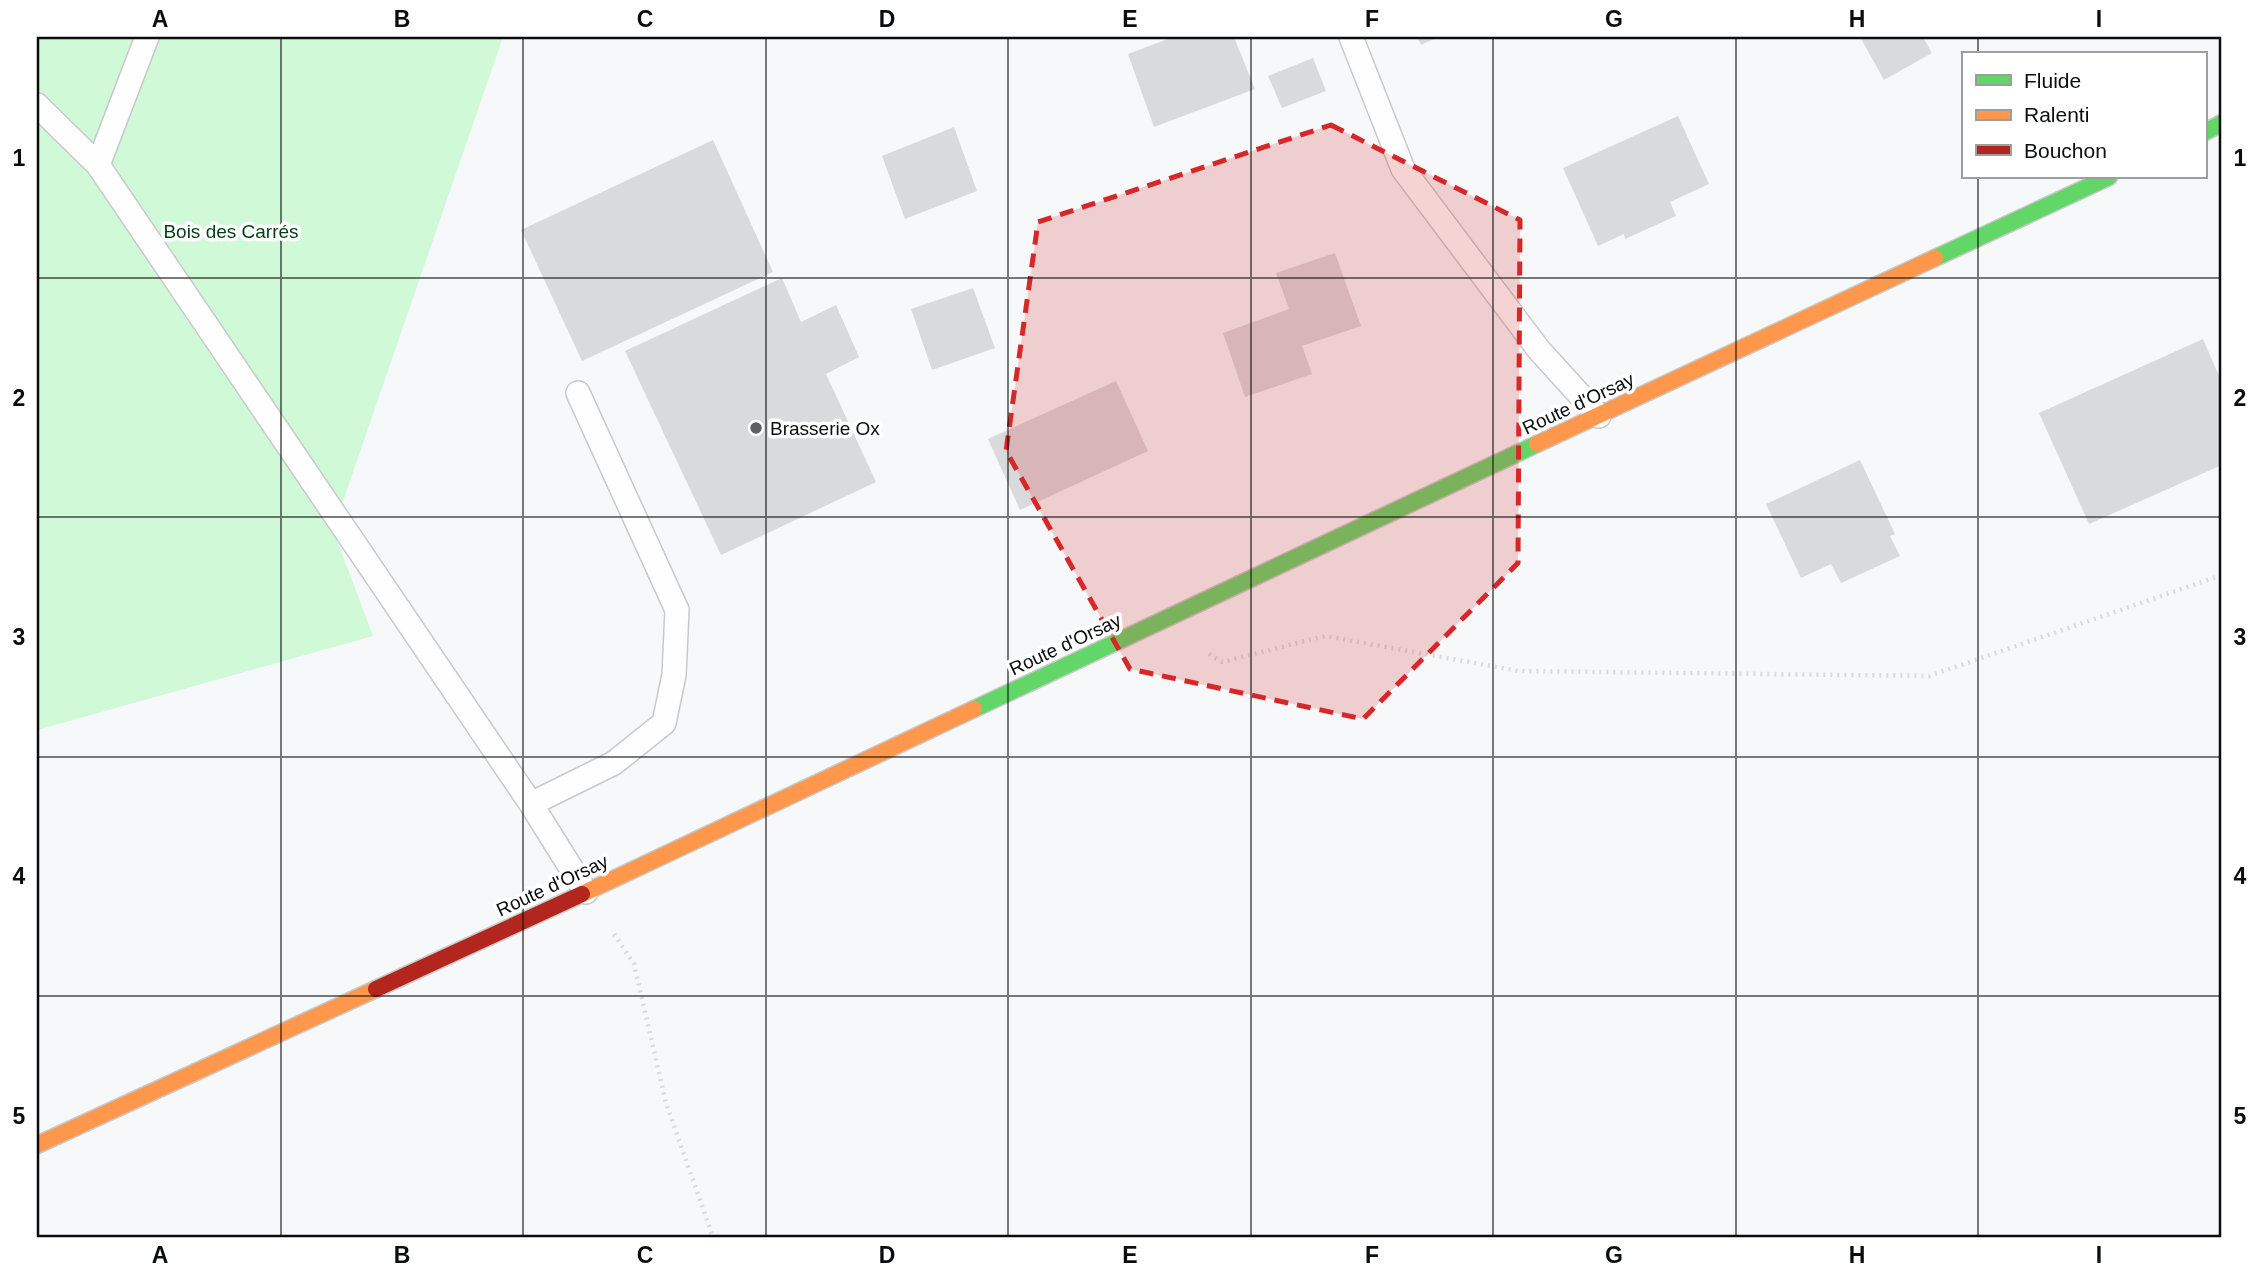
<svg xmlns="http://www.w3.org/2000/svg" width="2259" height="1274" font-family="Arial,sans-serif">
<rect width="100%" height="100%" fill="#f6f8fa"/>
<path fill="#cff9d7" d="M 37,37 L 503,37 L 333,530 L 373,636 L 37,730 Z"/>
<path fill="#d9dadc" d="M 1173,37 L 1234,37 L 1255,89 L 1154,127 L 1128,54 Z
M 1417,37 L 1438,37 L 1421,45 Z
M 1860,37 L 1923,37 L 1932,53 L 1884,80 Z
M 1313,58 L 1326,91 L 1282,108 L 1268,76 Z
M 1678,116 L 1709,184 L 1670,202 L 1676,216 L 1625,239 L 1624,234 L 1598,246 L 1563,168 Z
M 954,127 L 977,191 L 905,219 L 882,156 Z
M 713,140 L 773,272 L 582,361 L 521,230 Z
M 1335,253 L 1361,326 L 1302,346 L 1312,374 L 1245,397 L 1223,333 L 1289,309 L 1276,273 Z
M 782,278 L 801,322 L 836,305 L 859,357 L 826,374 L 876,482 L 721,555 L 625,351 Z
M 973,288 L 995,348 L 932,370 L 911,309 Z
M 2203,339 L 2222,383 L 2222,465 L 2089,524 L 2039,413 Z
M 1116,381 L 1148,451 L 1020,510 L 988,439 Z
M 1860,460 L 1895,534 L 1890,536 L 1900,556 L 1841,583 L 1831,564 L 1801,578 L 1766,504 Z"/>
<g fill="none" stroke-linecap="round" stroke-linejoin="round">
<defs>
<path id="lane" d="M 1351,37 L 1403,169 L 1539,350 L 1599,416
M 37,105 L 98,165 L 531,804 L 586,892
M 98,165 L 147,37
M 531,804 L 614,763 L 664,723 L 674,675 L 677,610 L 578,393"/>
<path id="fast" d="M 2205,132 L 2222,123
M 1935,258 L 2109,177
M 974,709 L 1537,444"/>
<path id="slow" d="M 1537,444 L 1935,258
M 582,894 L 974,709
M 37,1145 L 376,989"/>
<path id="jam" d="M 376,989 L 582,894"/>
</defs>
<use href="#lane" stroke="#c8c9ca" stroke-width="26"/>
<use href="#fast" stroke="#c8c9ca" stroke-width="19"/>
<use href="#slow" stroke="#c8c9ca" stroke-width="19"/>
<use href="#jam" stroke="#c8c9ca" stroke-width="19"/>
<path stroke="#dadadb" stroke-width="4.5" stroke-dasharray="2 5" stroke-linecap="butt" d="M 1209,654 L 1222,662 L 1325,636 L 1519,671 L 1929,676 L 2222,575
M 614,934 L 634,964 L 666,1103 L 713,1237"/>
<use href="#lane" stroke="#fefefe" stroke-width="23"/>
<use href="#fast" stroke="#63d668" stroke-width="16"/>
<use href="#slow" stroke="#ff974d" stroke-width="16"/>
<use href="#jam" stroke="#b3261e" stroke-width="16"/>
</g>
<path fill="#d62828" fill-opacity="0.2" stroke="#d62828" stroke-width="5" stroke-dasharray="14 9" stroke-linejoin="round" d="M 1331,125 L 1520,220 L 1518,563 L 1363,719 L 1130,669 L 1006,451 L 1038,222 Z"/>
<path fill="none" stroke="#0b0c0d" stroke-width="2" stroke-opacity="0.55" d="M 281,37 L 281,1237M 523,37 L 523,1237M 766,37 L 766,1237M 1008,37 L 1008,1237M 1251,37 L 1251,1237M 1493,37 L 1493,1237M 1736,37 L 1736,1237M 1978,37 L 1978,54M 1978,177 L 1978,1237M 37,278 L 2222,278M 37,517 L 2222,517M 37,757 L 2222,757M 37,996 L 2222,996"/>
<circle fill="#5d5f60" stroke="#fff" stroke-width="2.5" cx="756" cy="428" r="7"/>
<g text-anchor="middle" stroke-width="7" stroke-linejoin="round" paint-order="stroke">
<g font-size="19" fill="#003d15" stroke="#fff">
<text x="231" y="238">Bois des Carrés</text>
</g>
<g font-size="19" fill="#0b0c0d" stroke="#fff">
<text transform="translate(1578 403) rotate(-25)" y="7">Route d'Orsay</text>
<text transform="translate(1065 644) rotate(-25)" y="7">Route d'Orsay</text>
<text transform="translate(552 885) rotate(-25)" y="7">Route d'Orsay</text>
</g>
<g font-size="19" fill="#0b0c0d" stroke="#fff" text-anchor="start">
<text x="770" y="435">Brasserie Ox</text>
</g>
</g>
<rect width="2259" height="1274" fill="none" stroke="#ffffff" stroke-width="77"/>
<rect x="1962" y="52" width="245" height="126" fill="#ffffff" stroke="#9d9e9e" stroke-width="2"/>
<rect x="1976" y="75" width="35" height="10" fill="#63d668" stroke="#9d9e9e" stroke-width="2"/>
<text x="2024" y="88" font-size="21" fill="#0b0c0d">Fluide</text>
<rect x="1976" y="110" width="35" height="10" fill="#ff974d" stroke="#9d9e9e" stroke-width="2"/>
<text x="2024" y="122" font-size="21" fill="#0b0c0d">Ralenti</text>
<rect x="1976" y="145" width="35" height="10" fill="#b3261e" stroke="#9d9e9e" stroke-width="2"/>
<text x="2024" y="158" font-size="21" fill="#0b0c0d">Bouchon</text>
<rect x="38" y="38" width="2182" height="1198" fill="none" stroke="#0b0c0d" stroke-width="2.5"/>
<g font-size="23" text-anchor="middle" font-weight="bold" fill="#0b0c0d">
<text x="160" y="27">A</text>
<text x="402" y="27">B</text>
<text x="645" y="27">C</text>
<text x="887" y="27">D</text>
<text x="1130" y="27">E</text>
<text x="1372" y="27">F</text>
<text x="1614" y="27">G</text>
<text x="1857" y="27">H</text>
<text x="2099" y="27">I</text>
<text x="19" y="166">1</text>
<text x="2240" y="166">1</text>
<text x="19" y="406">2</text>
<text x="2240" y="406">2</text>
<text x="19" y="645">3</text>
<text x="2240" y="645">3</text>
<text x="19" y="884">4</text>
<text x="2240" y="884">4</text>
<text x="19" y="1124">5</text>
<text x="2240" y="1124">5</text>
<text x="160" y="1263">A</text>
<text x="402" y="1263">B</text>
<text x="645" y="1263">C</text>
<text x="887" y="1263">D</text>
<text x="1130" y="1263">E</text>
<text x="1372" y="1263">F</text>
<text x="1614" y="1263">G</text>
<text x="1857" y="1263">H</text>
<text x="2099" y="1263">I</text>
</g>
</svg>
